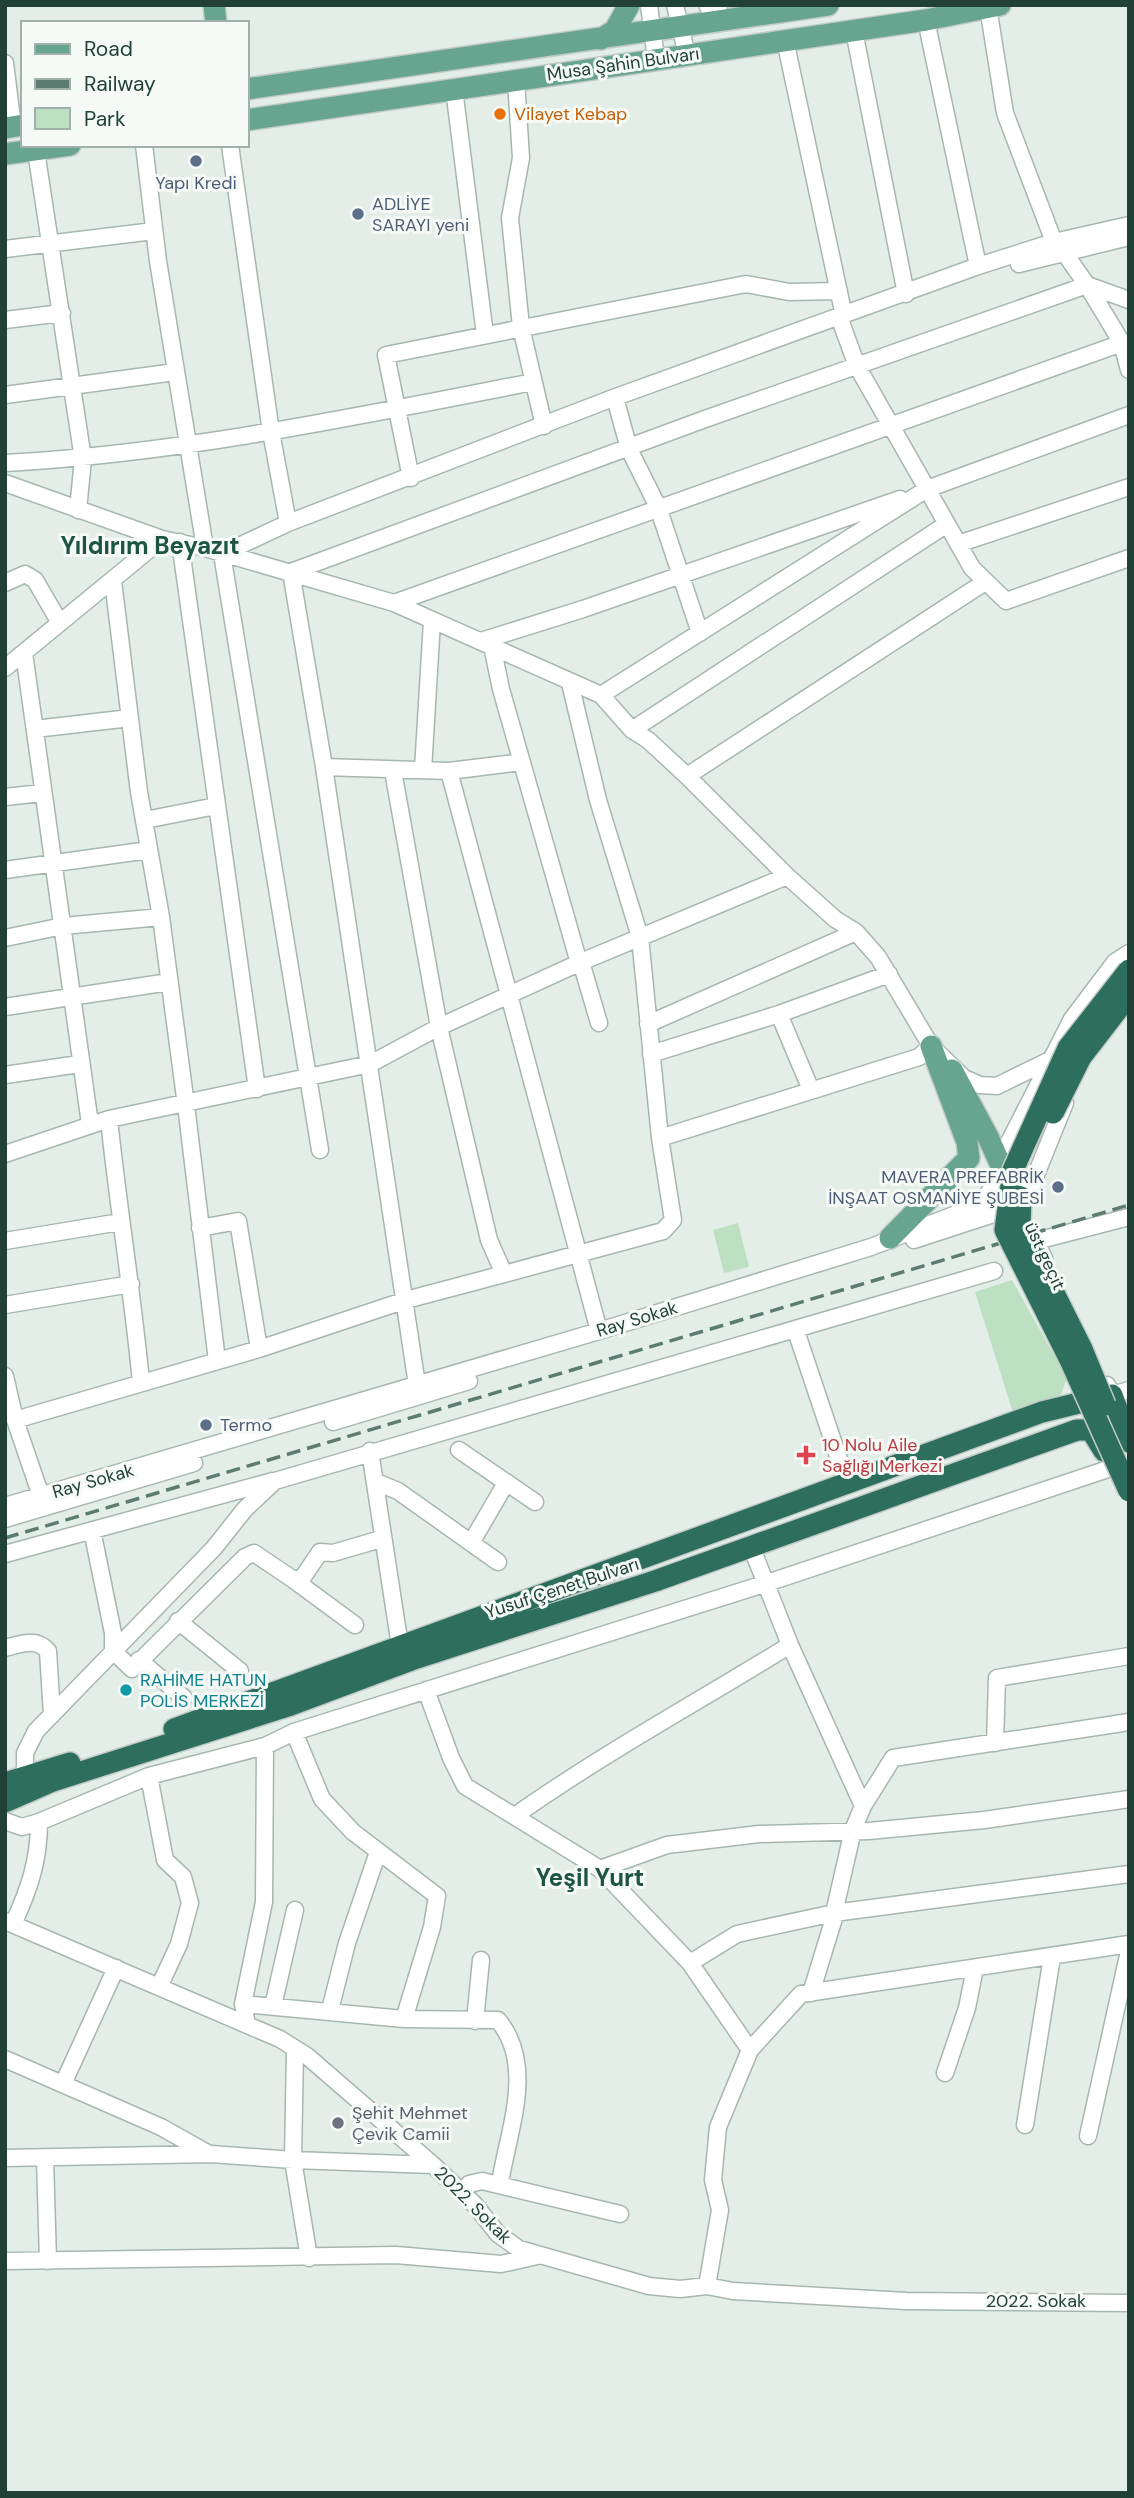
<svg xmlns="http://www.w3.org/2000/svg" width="1134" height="2498" font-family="'DM Sans',sans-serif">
<rect width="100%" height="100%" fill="#e4eee9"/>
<path fill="#bde0c3" d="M 738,1223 L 749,1267 L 724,1273 L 713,1230 Z
M 1012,1280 L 1067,1378 L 1060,1397 L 1014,1416 L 975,1292 Z"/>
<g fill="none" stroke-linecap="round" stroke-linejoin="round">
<defs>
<path id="minor" d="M 649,5 L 656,59
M 675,5 L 687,55
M 708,7 L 719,5
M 988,7 L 1005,113 L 1054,242
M 926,20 L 978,266
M 854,31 L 906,294
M 785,40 L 844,316
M 5,63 L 13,127
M 516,80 L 521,158 L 510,218 L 521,327 L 544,426
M 454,89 L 485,335
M 144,145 L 158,261 L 205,548
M 230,145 L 271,432 L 288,523
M 36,151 L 83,459 L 78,510
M 5,249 L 154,231
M 1063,251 L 1087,285 L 1129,300
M 1019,264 L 1129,237
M 5,320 L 62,313
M 842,325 L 857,366 L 972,568 L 1006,601 L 1129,558
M 5,395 L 175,372
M 617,405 L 629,449 L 658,507 L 700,633
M 5,463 C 183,453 359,416 533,382
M 411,478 L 386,355 L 746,284 L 789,292 L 839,291
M 5,483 L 162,539 L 205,548 L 394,603 L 601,695 L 632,730 L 648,740 L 687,776 L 787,876 L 835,919 L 856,932 L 878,957 L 931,1046 L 964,1078 L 980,1085 L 997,1086 L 1050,1060
M 180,542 L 257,1089
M 958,544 L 1129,487
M 113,581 L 139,792 L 161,917 L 186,1105 L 217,1361
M 5,583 L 25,574 L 35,580 L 60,623
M 394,603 L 1122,343
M 481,641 L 583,609 L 900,499
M 492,646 L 501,689 L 579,963
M 24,653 L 90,1124
M 5,668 L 162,539
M 601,695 L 927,489 L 1129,415
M 35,729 L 130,718
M 632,730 L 947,524
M 324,767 L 449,771 L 522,762
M 423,770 L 432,621
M 393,771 L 439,1027 L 489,1240 L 504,1274 L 663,1231 L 673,1220 L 660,1138 L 640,937 L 598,800 L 570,683
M 449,771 L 599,1331
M 687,776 L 985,582
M 5,797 L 42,793
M 145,820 L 216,806
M 5,870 L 149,850
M 5,938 L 63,926 L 161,917
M 581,962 L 599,1023
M 5,1007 L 169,982
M 779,1014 L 811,1090
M 648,1024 L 856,932
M 651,1054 L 779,1014 L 889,974
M 5,1075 L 79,1064
M 109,1119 C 118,1207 133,1295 141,1383
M 660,1138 L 919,1057 L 931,1046
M 320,1150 L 222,554 L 288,523 L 613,398 L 978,266 L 1054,242 L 1129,225
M 5,1154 L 109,1119 L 370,1064 L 439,1027 L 581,962 L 787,876
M 200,1228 L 238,1221 L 259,1349
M 914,1240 L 1006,1210 L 1027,1197 L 1065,1103
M 5,1241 L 120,1222
M 1044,1258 L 1037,1244 L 1040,1240 L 1129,1217
M 5,1305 L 131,1284
M 796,1331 L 847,1483
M 5,1376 L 15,1420 L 41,1496
M 417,1385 L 324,767 L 291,572 L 705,419 L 1087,285 L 1122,343 L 1129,370
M 1107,1385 L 1112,1395 L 1129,1390
M 15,1420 L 259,1349 L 406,1300 L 504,1274
M 333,1422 L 469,1381
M 459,1450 L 535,1502
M 370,1451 L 400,1646
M 376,1482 L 398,1491 L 498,1562
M 5,1506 L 599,1331 L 871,1247 L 964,1211 L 983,1201 L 1000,1176 L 1009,1142 L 1072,1019 L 1115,962 L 1129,953
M 5,1519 L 194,1463
M 92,1530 L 113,1633 L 113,1651 L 132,1669 L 245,1557 L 254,1553 L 294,1580 L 303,1577 L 320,1552 L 333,1553 L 381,1539
M 471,1543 L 506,1483
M 751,1546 L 790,1645 L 863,1806
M 5,1554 L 273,1481
M 294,1580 L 355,1625
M 178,1621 L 240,1671
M 5,1648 C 21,1644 36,1637 48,1651 L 52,1715
M 139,1660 L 184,1698
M 426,1690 L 451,1758 L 465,1786 L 600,1869 L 690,1963 L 750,2050
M 294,1732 L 322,1799 L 353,1832 L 437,1896 L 432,1927 L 404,2019
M 995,1743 L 997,1678 L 1129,1656
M 149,1776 L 165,1860 L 183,1877 L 190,1903 L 179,1944 L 159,1987
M 25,1785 L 25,1753 L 36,1731 L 214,1548 L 245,1509 L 275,1481 L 994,1271
M 516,1815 C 604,1753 698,1702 790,1645
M 5,1821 L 22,1827 L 39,1822 L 149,1776 L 265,1746 L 294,1732 L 764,1584 L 1114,1467
M 600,1869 L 667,1845 L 759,1834 L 869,1831 L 984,1820 L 1129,1799
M 834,1913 L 853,1830 L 863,1806 L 893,1758 L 1129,1722
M 5,1921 L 280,2039 L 307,2056 L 433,2165 L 474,2204 L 498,2234 L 519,2249 L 649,2286 L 680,2289 L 707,2286 L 733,2291 L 906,2301 L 1129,2303
M 13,1924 C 29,1890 39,1861 39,1822
M 690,1963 L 737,1934 L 834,1913 L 1129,1874
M 811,1993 L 835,1915
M 243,2004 L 264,1902 L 265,1746
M 273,2006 L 295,1910
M 330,2010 L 347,1943 L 378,1852
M 475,2021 L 481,1960
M 247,2024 L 243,2004 L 404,2019 L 498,2020 C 536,2066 508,2131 500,2183
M 5,2059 L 161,2127 L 209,2154
M 945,2073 L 967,2008 L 975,1968
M 63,2084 L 116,1968
M 1025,2125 L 1052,1957
M 1088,2136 L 1129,1951
M 5,2158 L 211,2154 L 293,2160 L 295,2051
M 45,2158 L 48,2261
M 463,2194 L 469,2184 L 482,2181 L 620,2214
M 309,2258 L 293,2160 L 433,2165
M 5,2261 L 396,2255 L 501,2264 L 537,2256
M 707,2286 L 720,2210 L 713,2180 L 718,2127 L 750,2050 L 801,1994 L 1129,1944"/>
<path id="major" d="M 214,5 L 216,23
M 601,39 L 615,30 L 629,5
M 247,89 L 828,5
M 247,120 L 926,20 L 1000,5
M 5,128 L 23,125
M 5,154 L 70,145
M 952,1070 L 988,1137 L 1014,1194
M 890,1238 L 969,1158 L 967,1142 L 931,1046"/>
<path id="highway" d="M 174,1729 L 1042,1412 L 1112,1395 L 1129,1442
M 5,1783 L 70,1763
M 5,1802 L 53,1781 L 291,1705 L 417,1658 L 655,1581 L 1077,1430 L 1091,1430 L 1104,1451"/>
</defs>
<use href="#minor" stroke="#a6b7b0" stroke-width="19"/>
<use href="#major" stroke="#c1cac7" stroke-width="24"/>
<use href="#highway" stroke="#c1cac7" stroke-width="24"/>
<use href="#minor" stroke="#fff" stroke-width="16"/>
<use href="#major" stroke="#67a590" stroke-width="21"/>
<use href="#highway" stroke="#2d6f5c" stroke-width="21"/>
<path stroke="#5d7c71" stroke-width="3.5" stroke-dasharray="14 7" stroke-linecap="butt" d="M 5,1538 L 1129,1205"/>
<defs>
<path id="highway-bridge" d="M 1129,970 L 1068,1048 L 1013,1170 L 1005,1230 L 1070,1360 L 1129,1491
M 1053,1113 L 1081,1057 L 1129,995
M 1021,1197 L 1020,1225 L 1082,1349 L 1105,1405"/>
</defs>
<use href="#highway-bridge" stroke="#c1cac7" stroke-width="24" stroke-linecap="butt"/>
<use href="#highway-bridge" stroke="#2d6f5c" stroke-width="21"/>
</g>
<circle fill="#e8710a" stroke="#f5faf7" stroke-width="2.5" cx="500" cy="114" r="7"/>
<g fill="#5c6f8a" stroke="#f5faf7" stroke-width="2.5">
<circle cx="196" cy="161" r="7"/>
<circle cx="358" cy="214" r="7"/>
<circle cx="1058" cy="1187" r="7"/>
<circle cx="206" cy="1425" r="7"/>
</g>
<path fill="#e0444e" stroke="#f5faf7" stroke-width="2.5" d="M802.5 1444.5h7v7h7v7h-7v7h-7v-7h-7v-7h7z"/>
<circle fill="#0f9aa8" stroke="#f5faf7" stroke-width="2.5" cx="126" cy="1690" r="7"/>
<circle fill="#6b7280" stroke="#f5faf7" stroke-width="2.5" cx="338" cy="2123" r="7"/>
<g text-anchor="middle" stroke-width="6" stroke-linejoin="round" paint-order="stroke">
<g font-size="18" fill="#224136" stroke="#f5faf7">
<text transform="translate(623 64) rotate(-8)" y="6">Musa Şahin Bulvarı</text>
<text transform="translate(1045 1256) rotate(65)" y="6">üst geçit</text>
<text transform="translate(637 1319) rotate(-17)" y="6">Ray Sokak</text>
<text transform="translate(93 1481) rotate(-16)" y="6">Ray Sokak</text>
<text transform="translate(562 1588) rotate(-18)" y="6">Yusuf Çenet Bulvarı</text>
<text transform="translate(473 2205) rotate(45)" y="6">2022. Sokak</text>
<text x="1036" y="2307">2022. Sokak</text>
</g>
<g font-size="18" fill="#c56008" stroke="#f5faf7" text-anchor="start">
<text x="514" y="120">Vilayet Kebap</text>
</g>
<g font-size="18" fill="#4e5e75" stroke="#f5faf7" text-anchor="start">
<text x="196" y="189" text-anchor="middle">Yapı Kredi</text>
<text x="372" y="210">ADLİYE<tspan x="372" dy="21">SARAYI yeni</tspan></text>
<text x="1044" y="1183" text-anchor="end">MAVERA PREFABRİK<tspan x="1044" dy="21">İNŞAAT OSMANİYE ŞUBESİ</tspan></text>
<text x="220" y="1431">Termo</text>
</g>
<g font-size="18" fill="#be3a42" stroke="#f5faf7" text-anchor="start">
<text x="822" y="1451">10 Nolu Aile<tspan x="822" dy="21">Sağlığı Merkezi</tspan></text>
</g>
<g font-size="18" fill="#0d838f" stroke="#f5faf7" text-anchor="start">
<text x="140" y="1686">RAHİME HATUN<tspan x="140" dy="21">POLİS MERKEZİ</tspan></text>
</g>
<g font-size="18" fill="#5b616d" stroke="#f5faf7" text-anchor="start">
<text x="352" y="2119">Şehit Mehmet<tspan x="352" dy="21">Çevik Camii</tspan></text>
</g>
<g font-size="24" font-weight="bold" fill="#1d5442" stroke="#f5faf7">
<text x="150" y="554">Yıldırım Beyazıt</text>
<text x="590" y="1886">Yeşil Yurt</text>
</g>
</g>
<rect width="1134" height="2498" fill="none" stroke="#224136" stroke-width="14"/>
<rect x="21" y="21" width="228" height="126" fill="#f5faf7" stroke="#a1b0aa" stroke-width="2"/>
<rect x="35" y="44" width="35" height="10" fill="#67a590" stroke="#a1b0aa" stroke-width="2"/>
<text x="84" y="56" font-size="21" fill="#224136">Road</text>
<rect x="35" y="79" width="35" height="10" fill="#5d7c71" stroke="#a1b0aa" stroke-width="2"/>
<text x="84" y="91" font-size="21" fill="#224136">Railway</text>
<rect x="35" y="108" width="35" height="21" fill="#bde0c3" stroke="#a1b0aa" stroke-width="2"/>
<text x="84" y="126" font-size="21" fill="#224136">Park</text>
</svg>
